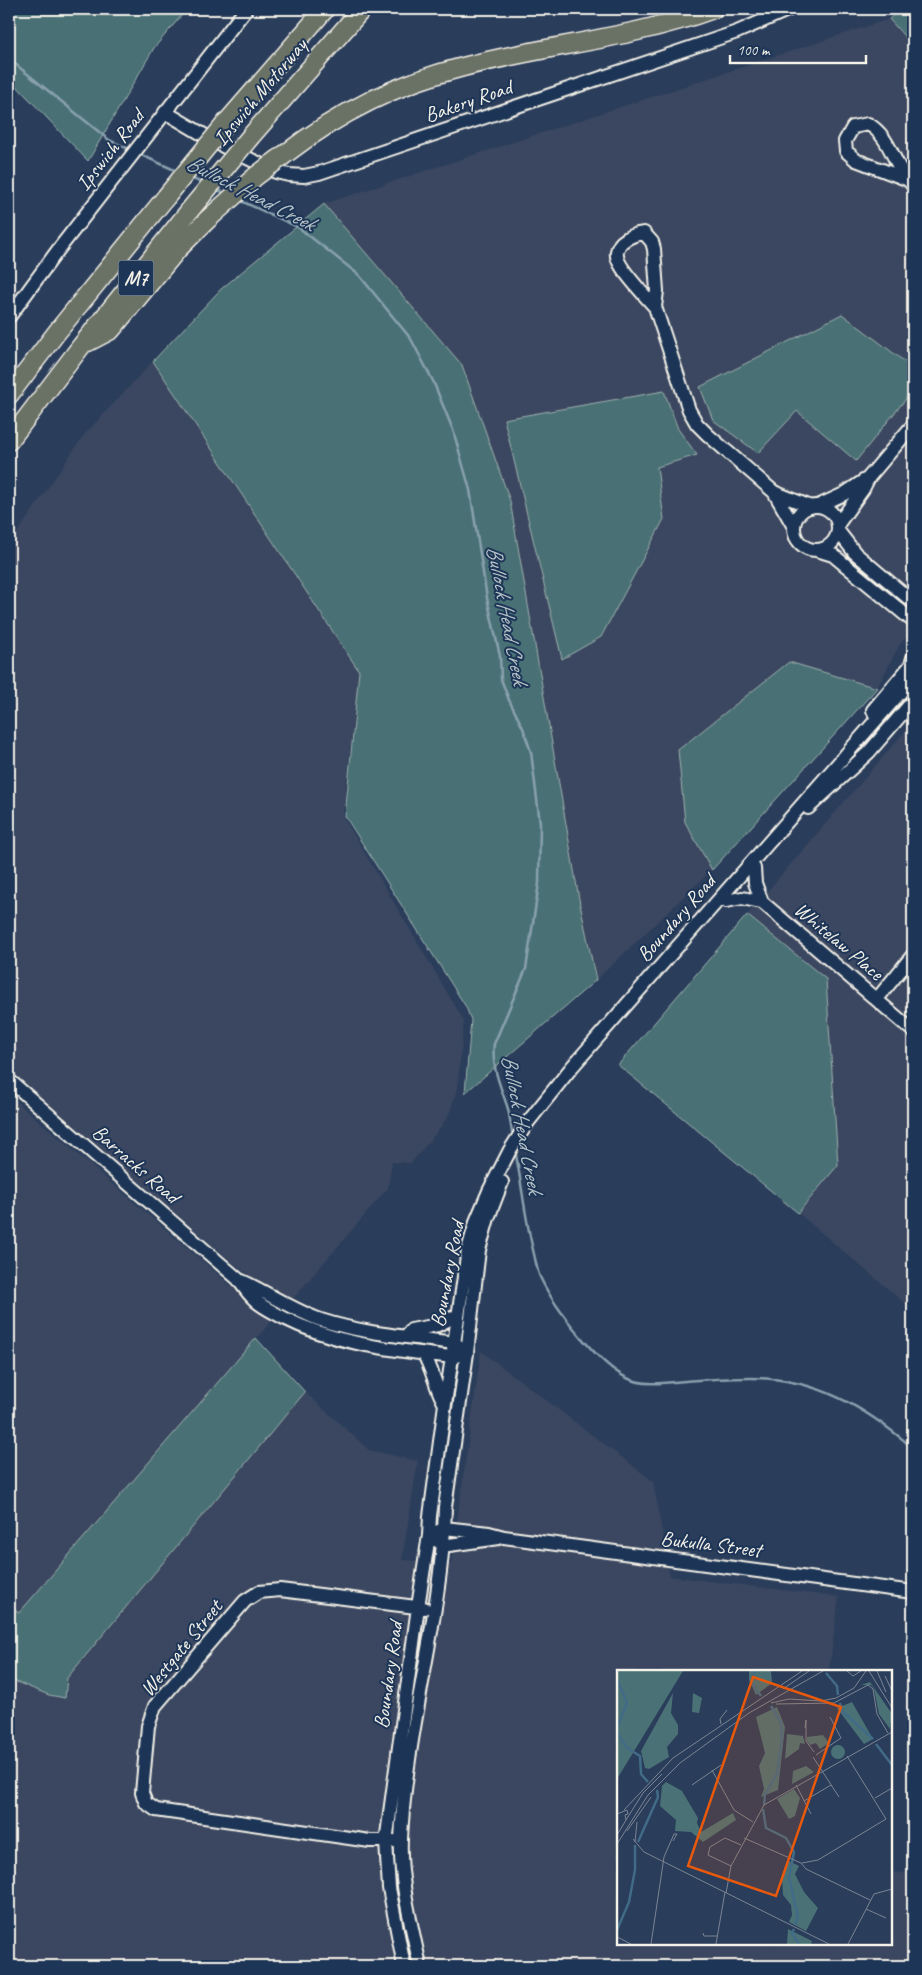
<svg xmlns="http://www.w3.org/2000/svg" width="922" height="1975" font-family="Caveat,sans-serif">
<rect width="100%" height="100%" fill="#2a3d5b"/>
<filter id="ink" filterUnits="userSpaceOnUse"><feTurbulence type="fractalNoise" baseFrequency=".02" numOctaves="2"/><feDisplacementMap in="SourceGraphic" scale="10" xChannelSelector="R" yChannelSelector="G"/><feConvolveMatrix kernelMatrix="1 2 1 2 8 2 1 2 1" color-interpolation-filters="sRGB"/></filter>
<g filter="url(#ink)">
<path fill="#3a4760" d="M 889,19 L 913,46 L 913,631 L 900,644 L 877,688 L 712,870 L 596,980 L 579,899 L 324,204 Z
M 153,361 L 359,671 L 343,816 L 464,1021 L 457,1091 L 449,1114 L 441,1127 L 411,1163 L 392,1162 L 388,1188 L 291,1301 L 266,1288 L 239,1268 L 9,1070 L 9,545 L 84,435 Z
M 913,722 L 913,1310 L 798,1213 L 838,1165 L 826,979 L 747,915 Z
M 9,1095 L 235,1289 L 275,1317 L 19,1614 L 9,1605 Z
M 481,1351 L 653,1481 L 670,1576 L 839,1597 L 829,1671 L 618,1671 L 618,1944 L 891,1944 L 891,1872 L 913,1874 L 913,1966 L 9,1966 L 9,1679 L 49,1695 L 65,1698 L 67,1678 L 305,1392 L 369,1450 L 418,1461 L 402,1560 L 451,1564 Z"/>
<path fill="#4a7175" stroke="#9fb1ae" d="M 9,9 L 187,9 L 154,48 L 88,161 L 9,78 Z
M 900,9 L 913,9 L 913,46 L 889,19 Z
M 324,204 L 462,365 L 510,501 L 579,899 L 596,980 L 465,1093 L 471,1020 L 466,1007 L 345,816 L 359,671 L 153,361 L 221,289 Z
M 842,314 L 913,368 L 913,390 L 856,461 L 797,411 L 758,453 L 713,420 L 700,387 Z
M 664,391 L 678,429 L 697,455 L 657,467 L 664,519 L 601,637 L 562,659 L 504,419 Z
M 789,662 L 877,688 L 712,870 L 685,822 L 678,750 Z
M 747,915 L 826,979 L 838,1165 L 798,1213 L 618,1065 Z
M 256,1338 L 305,1392 L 67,1678 L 65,1698 L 49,1695 L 9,1679 L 9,1605 L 19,1613 Z"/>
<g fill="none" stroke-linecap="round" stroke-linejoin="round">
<path stroke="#89a1ae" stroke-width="2.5" d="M 9,59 L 109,140 L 131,150
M 139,154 L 179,172
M 191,178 L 204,184
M 216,189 L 227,194
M 239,200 L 298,227 L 359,275 L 411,339 L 433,381 L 453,430 L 470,490 L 487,598 L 500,656 L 501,679 L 509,700 L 523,728 L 531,752 L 540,823 L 539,883 L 526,969 L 494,1044 C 491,1067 501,1087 508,1109 C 510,1118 511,1128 513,1137
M 515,1150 C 522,1184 525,1219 534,1254 C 536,1262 537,1272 541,1279 C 555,1308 598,1364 627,1378 C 647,1388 675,1381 698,1380 C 715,1379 733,1378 751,1378 C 816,1378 865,1407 913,1448"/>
<defs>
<path id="minor" d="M 165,112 L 219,144 L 276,172 L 289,175 L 304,176 L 319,173 L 737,32 L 790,9
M 906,179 L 856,160 L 846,151 L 845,141 L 853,127 L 868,124 C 892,137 893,168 913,185
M 655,307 C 647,298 618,268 617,256 C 616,251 619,245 622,242 C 629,236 635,234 644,233 L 652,242 L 654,249 L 657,291 L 655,307 L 689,410 L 697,424 L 708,435 L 774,492 L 811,507
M 9,317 L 58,250 L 246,9
M 774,492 L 794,527
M 818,506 L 844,494 L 865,480
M794 528a22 22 0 1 1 44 0a22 22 0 1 1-44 0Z
M 838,524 L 863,489 L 869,477 L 913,425
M 838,531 L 855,553 L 913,602
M 817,550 L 833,555 L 913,621
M 877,719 L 873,710 L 911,665 L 913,658
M 808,808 L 869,752 L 913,701
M 754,868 L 755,883 L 762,902
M 726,901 L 742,898 L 762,902 L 913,1031
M 877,999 L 913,955
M 9,1080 L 238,1279 C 243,1286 248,1294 255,1300 C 262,1307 275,1313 284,1318 C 337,1345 394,1350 452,1357 L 460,1355
M 242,1281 C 268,1293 293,1310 321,1320 C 364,1334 411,1337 455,1343 L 461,1348
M 406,1336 L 411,1330 L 438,1325 L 458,1315
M 423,1353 C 433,1369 435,1388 445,1404
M 439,1531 L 444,1528 L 489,1533 L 504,1537 L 913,1592
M 436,1540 L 442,1544 L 449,1545 L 499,1538
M 394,1841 L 370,1841 L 156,1810 L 146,1803 L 142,1793 L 148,1726 L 155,1706 L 245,1601 L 259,1592 L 280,1590 L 424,1608
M 404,1966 L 389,1888 L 386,1842 L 418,1607 L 429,1535 L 430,1516 L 445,1404 L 468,1250 L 477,1219 L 489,1191 L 510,1150 L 528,1122 L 572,1067 L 913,678
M 420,1966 C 412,1926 399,1880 401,1839 C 406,1727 442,1619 445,1507 L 467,1353 L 479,1250 L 488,1218 L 502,1182"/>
<path id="highway" d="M 227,122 L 325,9
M 251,136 L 362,9
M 284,155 C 337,114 398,83 463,67 C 546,45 632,39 713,9
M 88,342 L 111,330 L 177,250 L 207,220
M 9,395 L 57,332 L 166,197
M 9,441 L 82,345 L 190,210"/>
</defs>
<use href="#minor" stroke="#f4f1e8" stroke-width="16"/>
<use href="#highway" stroke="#f4f1e8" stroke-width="21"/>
<use href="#minor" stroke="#1d3557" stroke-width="12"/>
<use href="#highway" stroke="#6a7165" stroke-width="18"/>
<defs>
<path id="highway-bridge" d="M 166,197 L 227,122
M 190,210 L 251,136
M 207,220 L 256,176 L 284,155"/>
</defs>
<use href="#highway-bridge" stroke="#f4f1e8" stroke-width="21" stroke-linecap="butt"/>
<use href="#highway-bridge" stroke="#6a7165" stroke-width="18"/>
</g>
</g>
<g text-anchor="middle" stroke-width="4" stroke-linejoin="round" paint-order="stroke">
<rect fill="#1d3557" stroke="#b4b9bc" stroke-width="1" x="118.5" y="260.5" width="35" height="35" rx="4"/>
<g font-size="20" font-weight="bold" fill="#f4f1e8">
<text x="136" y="285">M7</text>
</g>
<g font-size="21" fill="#f4f1e8" stroke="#1d3557">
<text transform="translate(260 92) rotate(-50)" y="7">Ipswich Motorway</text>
<text transform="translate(468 101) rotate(-19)" y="7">Bakery Road</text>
<text transform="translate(110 150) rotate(-52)" y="7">Ipswich Road</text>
<text transform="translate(676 918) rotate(-49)" y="7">Boundary Road</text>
<text transform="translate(839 941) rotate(40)" y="7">Whitelaw Place</text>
<text transform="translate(136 1164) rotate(41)" y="7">Barracks Road</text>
<text transform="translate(447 1274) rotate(-79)" y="7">Boundary Road</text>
<text transform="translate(711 1544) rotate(7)" y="7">Bukulla Street</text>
<text transform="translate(181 1648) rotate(-51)" y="7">Westgate Street</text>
<text transform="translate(388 1675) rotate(-82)" y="7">Boundary Road</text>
</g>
<g font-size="22" font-style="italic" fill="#b5c2c6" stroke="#1d3557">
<text transform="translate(251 192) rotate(27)" y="8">Bullock Head Creek</text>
<text transform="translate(508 615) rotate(79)" y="8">Bullock Head Creek</text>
<text transform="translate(523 1124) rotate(79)" y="8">Bullock Head Creek</text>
</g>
</g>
<g transform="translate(617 1670)">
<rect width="275" height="275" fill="#2a3d5b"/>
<path d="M 0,1 L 66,1 L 0,109 ZM 132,1 L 154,1 L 155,13 L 139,25 L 132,10 ZM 253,12 L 275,44 L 273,59 L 262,44 L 257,19 L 254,15 L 244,15 ZM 56,23 L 54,43 L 61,55 L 61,64 L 50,77 L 52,87 L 32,99 L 28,98 L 24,81 ZM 76,23 L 85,28 L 82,43 L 75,42 ZM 235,32 L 256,69 L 247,74 L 220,38 ZM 160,37 L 168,57 L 161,120 L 144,127 L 147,119 L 142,96 L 148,83 L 139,47 ZM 170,64 L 186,66 L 188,74 L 183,73 L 182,79 L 168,89 ZM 206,65 L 212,73 L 203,79 L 199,73 L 193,75 L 190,71 L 190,67 ZM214 82a7 7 0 1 1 14 0a7 7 0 1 1-14 0ZM 189,96 L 197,102 L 175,114 L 176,101 ZM 49,112 L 65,121 L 81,148 L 80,153 L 84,162 L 116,143 L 119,150 L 86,172 L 74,162 L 58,161 L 59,150 L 43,136 L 45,116 ZM 177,119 L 183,128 L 178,146 L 172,149 L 160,129 ZM 172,191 L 182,196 L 178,204 L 187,222 L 201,238 L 189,261 L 172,252 L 175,245 L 174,235 L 166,225 L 165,209 ZM 171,259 L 195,271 L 194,274 L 170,274 Z" fill="#4a7175"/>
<path fill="none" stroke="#416b87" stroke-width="2.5" d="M 138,1 L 134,12 L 144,26M 209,3 L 220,16 L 221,25M 0,9 L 10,33 L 0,58M 223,33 L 225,41 L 256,69M 0,63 L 10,78 L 23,86 L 24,104 L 31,112M 259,74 L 275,95M 147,135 L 148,124 L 160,104 L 165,69 L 164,53 L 154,36M 146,139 L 149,158 L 169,168 L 177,182 L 172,208 L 181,247 L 178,255M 21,172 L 41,127 L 40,120M 177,259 L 175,263 L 182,274M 0,260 L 12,232 L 18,200 L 18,175"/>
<path fill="none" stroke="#7b8593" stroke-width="1" d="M 230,1 L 236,6 L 244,1M 252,1 L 275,38M 260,1 L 269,22M 268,6 L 275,21M 166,19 L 192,1M 154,33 L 172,29 L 204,31 L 219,28 L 237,18 L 249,1M 159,34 L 217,33 L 251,15 L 256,19 L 260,44 L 271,63M 104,54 L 103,49 L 110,40M 188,58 L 189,50 L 189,71 L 197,82M 199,85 L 224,68 L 213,47M 196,87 L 222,127M 95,100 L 117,140 L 136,152M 75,115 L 104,95M 179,115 L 194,144M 258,128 L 275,118M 187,131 L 214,115M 7,140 L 56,88 L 185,1M 0,144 L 10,140 L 11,144 L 8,145M 9,150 L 26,123 L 45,104M 10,161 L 34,127M 0,165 L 9,150 L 8,145M 127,168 L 184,193 L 189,199 L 253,230M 16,169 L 27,182 L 212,274M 18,172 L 20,152M 0,174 L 31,125 L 63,93 L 132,43 L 206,1M 185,193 L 201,190 L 269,149 L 230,86M 114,196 L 91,185 L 93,177 L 108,168 L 124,175M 109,223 L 114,196 L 147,135 L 275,62M 249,239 L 269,248M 86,263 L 87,266 L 100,266M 0,267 L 14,274M 34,274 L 47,187 L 57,164 L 60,164 L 56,171M 99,274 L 108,222M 231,274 L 257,224 L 275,219"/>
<path fill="#e8590c" fill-opacity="0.15" stroke="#e8590c" stroke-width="2.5" d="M 136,7 L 224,37 L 159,226 L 71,196 Z"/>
<rect width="275" height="275" fill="none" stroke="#f4f1e8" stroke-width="2.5"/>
</g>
<rect width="922" height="1975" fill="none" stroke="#1d3557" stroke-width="30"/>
<rect x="15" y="15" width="892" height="1945" fill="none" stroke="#f4f1e8" stroke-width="2" filter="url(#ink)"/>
<path d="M730 55v8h136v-8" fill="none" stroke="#f4f1e8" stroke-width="2.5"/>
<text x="737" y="55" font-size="15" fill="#f4f1e8" stroke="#1d3557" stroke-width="4" paint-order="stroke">100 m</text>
</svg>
